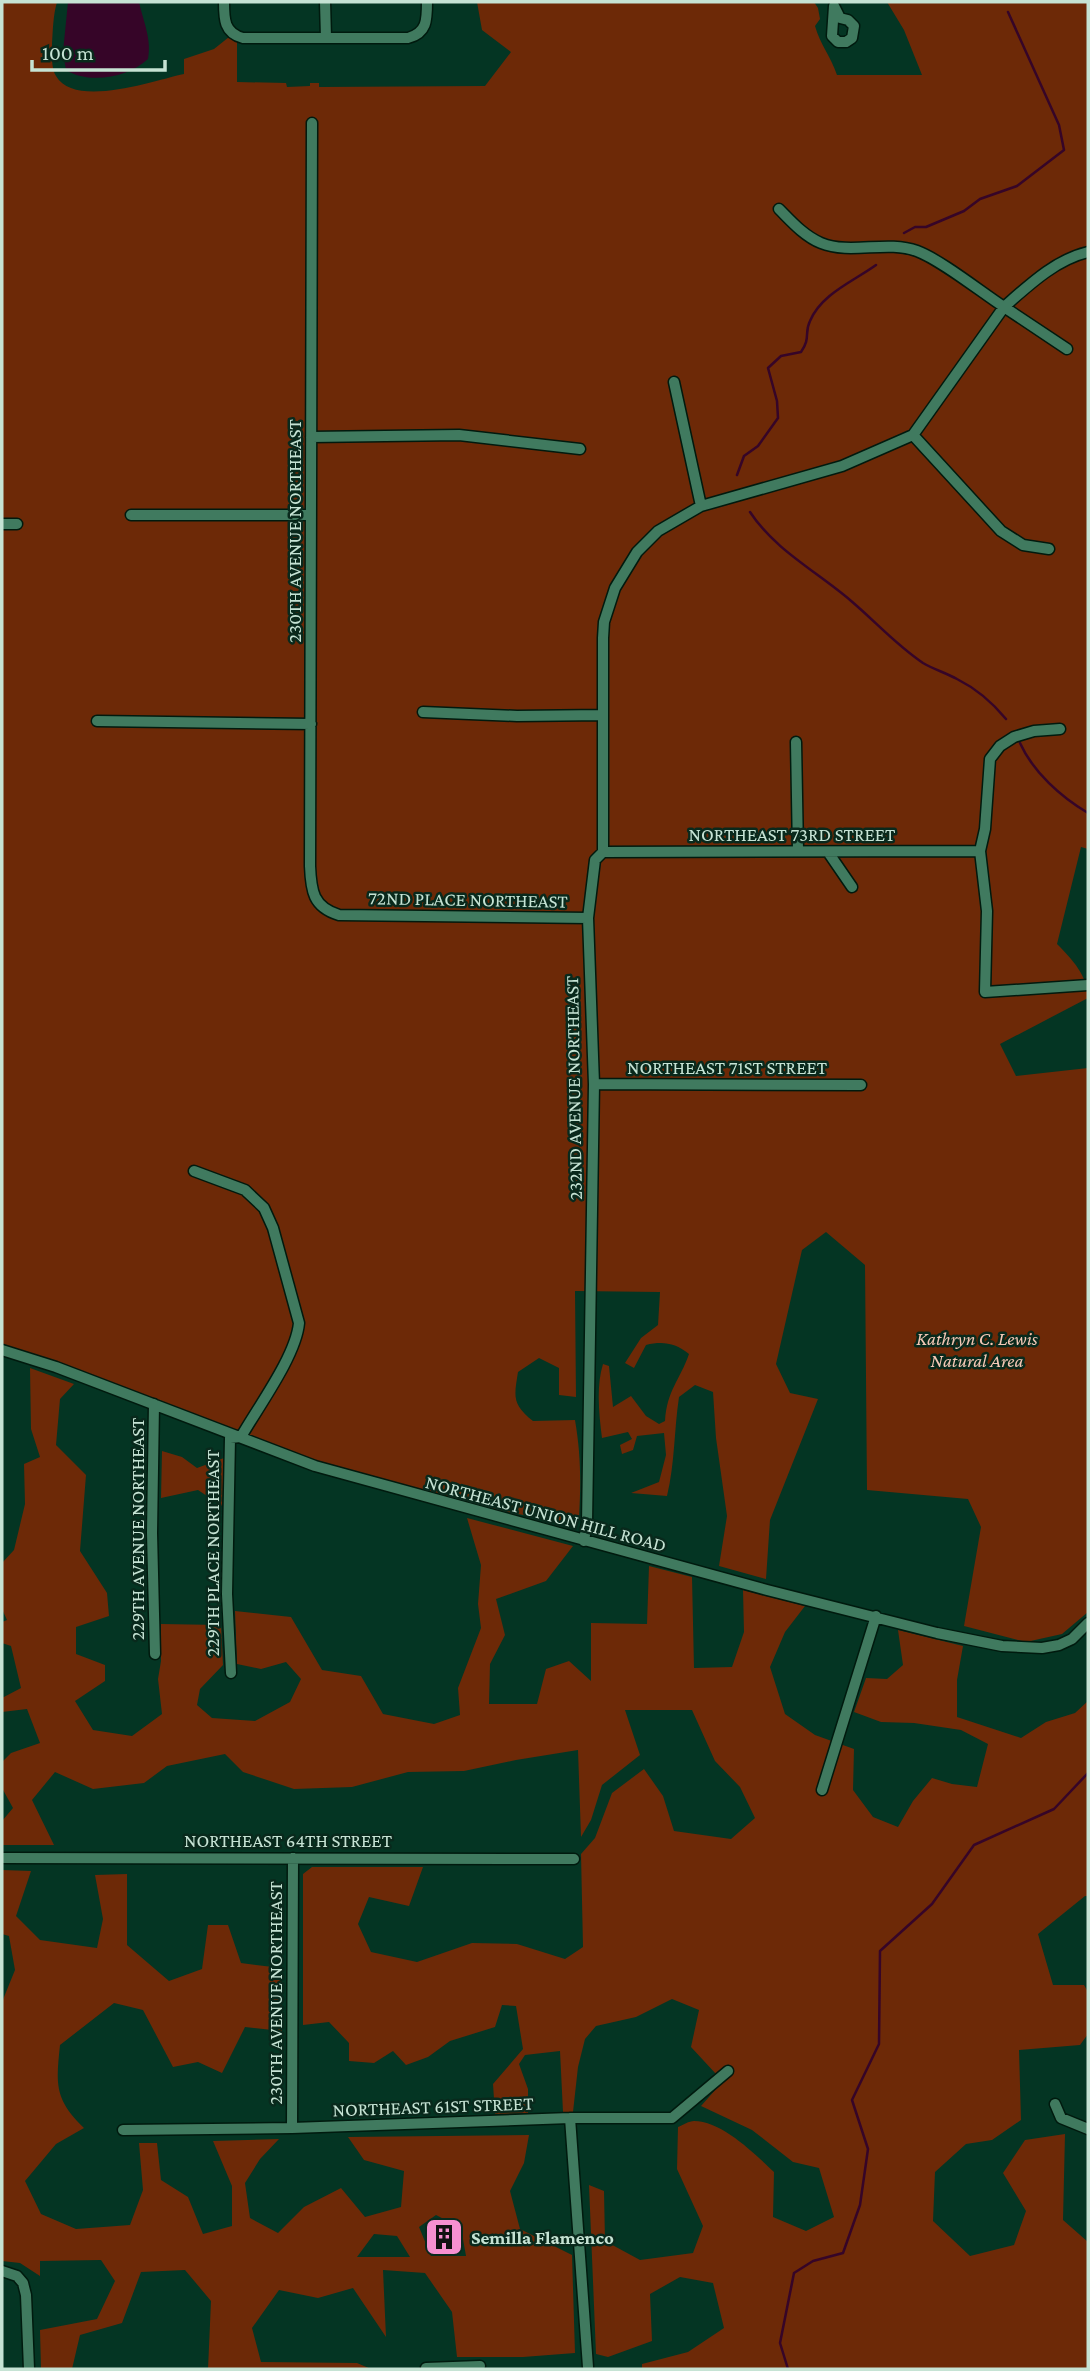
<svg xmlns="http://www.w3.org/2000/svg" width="1090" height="2371" font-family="'Crimson Pro',serif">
<rect width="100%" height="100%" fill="#043523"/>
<path fill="#6d2907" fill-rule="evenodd" d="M 2,2 L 57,2 C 53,16 53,29 52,44 C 52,54 51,68 56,76 C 75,109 155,80 184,74 L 184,59 L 214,49 L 229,37 L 237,42 L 237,82 L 286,83 L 287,87 L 310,86 L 310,83 L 319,83 L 319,87 L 485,86 L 511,52 L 482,30 L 477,2 L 814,2 L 818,8 L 820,19 L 815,26 C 820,44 831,57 837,75 L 922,75 L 904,30 L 887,2 L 1088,2 L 1088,849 L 1081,847 L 1057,944 C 1072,959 1088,976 1088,998 L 1000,1044 L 1016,1076 L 1088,1068 L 1088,1612 L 1062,1634 L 1026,1642 L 964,1626 L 981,1527 L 968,1499 L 867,1490 L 865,1265 L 826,1232 L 802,1250 L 776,1364 L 790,1393 L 818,1399 L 770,1520 L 766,1579 L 719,1566 L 727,1516 L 716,1438 L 713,1392 L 695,1385 L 679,1397 C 674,1430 675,1463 667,1496 L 631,1493 L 659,1482 L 666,1455 L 664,1433 L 637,1436 L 633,1450 L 622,1454 L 620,1445 L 632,1439 L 628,1432 L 602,1438 C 599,1415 596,1386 603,1364 L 609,1366 L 613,1407 L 631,1396 L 646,1416 L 659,1424 L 665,1421 C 667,1390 680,1380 689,1354 C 675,1343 663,1341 646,1345 L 634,1368 L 625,1363 L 641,1338 L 658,1325 L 660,1292 L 575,1291 L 576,1397 L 559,1395 L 559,1368 L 539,1358 L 518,1372 C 514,1397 512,1404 533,1421 L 575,1420 C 581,1455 581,1483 579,1518 L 569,1523 L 422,1497 L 355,1478 L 2,1350 Z
M 30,1368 L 74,1384 L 60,1399 L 56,1445 L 86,1475 L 80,1551 L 107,1593 L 109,1616 L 76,1627 L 76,1654 L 105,1665 L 105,1681 L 75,1701 L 93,1730 L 132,1736 L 162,1714 L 158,1679 L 161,1661 L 161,1624 L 221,1625 L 223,1665 L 200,1689 L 197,1705 L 212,1718 L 255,1721 L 290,1702 L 301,1679 L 286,1662 L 261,1669 L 237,1664 L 235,1611 L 291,1617 L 322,1670 L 361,1676 L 383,1714 L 434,1724 L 460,1715 L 458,1688 L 481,1628 L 478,1604 L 481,1565 L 467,1518 L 573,1546 L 546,1581 L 496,1599 L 505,1635 L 490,1664 L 489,1704 L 537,1704 L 546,1669 L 569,1661 L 591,1681 L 591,1623 L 647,1624 L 649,1566 L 692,1577 L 694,1668 L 732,1667 L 744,1632 L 743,1590 L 805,1606 L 785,1632 L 770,1667 L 785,1714 L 815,1735 L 854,1749 L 853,1790 L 873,1817 L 898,1827 L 913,1801 L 932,1778 L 952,1784 L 977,1787 L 988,1744 L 961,1730 L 914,1723 L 881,1722 L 854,1712 L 866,1678 L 887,1679 L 903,1665 L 898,1630 L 963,1646 L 957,1680 L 957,1717 L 1021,1738 L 1046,1722 L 1075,1713 L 1088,1701 L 1088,1896 L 1085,1896 L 1038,1934 L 1053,1985 L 1084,1985 L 1088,1992 L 1088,2034 L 1080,2045 L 1019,2050 L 1021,2120 L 992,2140 L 966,2144 L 935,2172 L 933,2221 L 970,2256 L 1014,2245 L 1026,2211 L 1003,2173 L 1025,2140 L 1065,2134 L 1063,2220 L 1088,2242 L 1088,2369 L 642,2369 L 642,2364 L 688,2352 L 724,2328 L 713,2283 L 680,2277 L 650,2294 L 652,2341 L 608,2357 L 596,2354 L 589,2185 L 604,2191 L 605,2241 L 640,2260 L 693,2253 L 703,2226 L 677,2169 L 678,2127 C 683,2125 689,2121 694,2121 C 722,2121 755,2154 774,2172 L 773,2217 L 806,2231 L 834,2217 L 819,2168 L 793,2162 L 752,2130 L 701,2106 L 716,2089 L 716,2074 L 691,2047 L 699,2010 L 672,1999 L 636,2017 L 596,2026 L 585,2039 L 578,2067 L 573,2112 L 563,2112 L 560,2051 L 525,2055 L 519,2064 L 528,2089 L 528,2113 L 495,2114 L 493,2084 L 523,2049 L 516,2006 L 502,2005 L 495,2027 L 450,2041 L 428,2057 L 406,2065 L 393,2051 L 374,2063 L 349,2061 L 349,2043 L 329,2022 L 303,2025 L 303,1874 L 312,1867 L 423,1867 L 409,1906 L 369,1897 L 358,1924 L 371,1952 L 417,1962 L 472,1943 L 517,1944 L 565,1959 L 583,1947 L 581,1854 L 595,1838 L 612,1793 L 644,1769 L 663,1796 L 674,1831 L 731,1839 L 755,1818 L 740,1787 L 715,1761 L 692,1710 L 625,1710 L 640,1755 L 602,1785 L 591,1820 L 581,1837 L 578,1750 L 516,1760 L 464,1771 L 408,1772 L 352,1787 L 294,1789 L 243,1772 L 225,1754 L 167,1766 L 144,1783 L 93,1789 L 55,1772 L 32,1800 L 54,1845 L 2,1845 L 2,1821 L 13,1808 L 2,1788 L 2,1762 L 11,1753 L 40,1743 L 27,1709 L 2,1712 L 2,1698 L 21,1688 L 11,1646 L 2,1643 L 2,1622 L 7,1620 L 2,1609 L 2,1563 L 14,1550 L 25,1504 L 24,1464 L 40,1457 L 31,1429 Z
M 162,1451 L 182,1457 L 197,1468 L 224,1458 L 222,1506 L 198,1490 L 161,1498 Z
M 2,1870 L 31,1871 L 16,1916 L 40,1940 L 97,1948 L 103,1919 L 95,1875 L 127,1874 L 127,1945 L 169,1981 L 202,1969 L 208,1925 L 228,1925 L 241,1963 L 281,1968 L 282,2031 L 245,2027 L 222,2073 L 198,2062 L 173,2067 L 143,2010 L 114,2003 L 60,2045 C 56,2084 54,2099 84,2128 L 56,2144 L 25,2181 L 41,2214 L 76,2229 L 130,2225 L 143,2190 L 139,2143 L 157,2143 L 161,2180 L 188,2197 L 203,2234 L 232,2226 L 232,2186 L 213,2141 L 279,2139 L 260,2159 L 245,2183 L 250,2218 L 278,2233 L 304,2207 L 341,2188 L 365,2217 L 401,2207 L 404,2171 L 364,2160 L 348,2137 L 529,2135 L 524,2163 L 510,2191 L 520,2229 L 572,2255 L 575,2353 L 523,2357 L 457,2357 L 452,2312 L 425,2273 L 383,2270 L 386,2337 L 353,2288 L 318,2298 L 279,2290 L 252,2328 L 261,2362 L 357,2363 L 371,2369 L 208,2369 L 211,2301 L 185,2270 L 141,2272 L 122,2323 L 80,2335 L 72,2369 L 41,2369 L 40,2330 L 97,2319 L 115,2281 L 101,2260 L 40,2261 L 40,2276 L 20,2263 L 2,2261 L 2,2002 L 15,1970 L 9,1936 L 2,1934 ZM 436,2215 L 461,2228 L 466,2256 L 431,2256 L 419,2227 ZM 374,2234 L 397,2236 L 410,2257 L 357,2257 Z"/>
<path fill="#360528" d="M 68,2 L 139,2 C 143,21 152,39 148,59 C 129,77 90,85 66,70 L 63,52 Z"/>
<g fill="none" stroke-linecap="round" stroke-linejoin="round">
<path stroke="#360528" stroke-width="2.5" d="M 904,233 L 915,227 L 926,227 L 964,211 L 980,199 L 1017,186 L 1064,150 L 1059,125 L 1008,12
M 737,475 L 744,456 L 758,446 L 778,418 L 777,401 L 768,368 L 781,356 L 801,352 C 811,338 804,333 810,321 C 821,294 854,281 876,265
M 750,512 C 775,550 816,571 850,600 C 875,621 896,645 923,663 C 933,669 946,673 957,679 C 977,689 992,702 1006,719
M 1020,743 C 1033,772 1061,797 1088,813
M 788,2369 L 780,2343 L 794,2273 L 813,2261 L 843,2253 L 860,2205 L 868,2149 L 852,2100 L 879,2044 L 880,1951 L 932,1904 L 974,1845 L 1054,1809 L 1088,1773"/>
<defs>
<path id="minor" d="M 224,2 C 224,19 224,33 243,38 L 408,38 C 427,33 427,20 427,2
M 325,2 L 326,38
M 834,6 L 840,18 L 848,20 L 854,26 L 852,38 L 846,42 L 838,42 L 832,36 Z
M 312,123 L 310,866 C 311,891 313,907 339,915 L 588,918
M 779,209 C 791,221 804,236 821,243 C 851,255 886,240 917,251 C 941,260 981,292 1004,307 C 1029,285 1055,260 1088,252
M 674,382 L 701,506
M 913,435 L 1001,531 L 1023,545 L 1049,549
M 311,437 L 459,435 L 580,449
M 131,515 L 311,515
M 2,524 L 17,524
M 423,712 L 517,716 L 603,715
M 97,721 L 311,724
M 1060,729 L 1034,731 L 1014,737 L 1000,746 L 990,759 L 985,829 L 980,851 L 987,911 L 985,992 L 1088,985
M 796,742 L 798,851
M 603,852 L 980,851
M 828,852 L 852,887
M 594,1084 L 861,1085
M 194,1171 L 245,1190 L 264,1208 L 273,1228 L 299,1323 C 296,1356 258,1407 241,1437 L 230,1438 L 227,1594 L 231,1673
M 2,1350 L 56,1367 L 315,1466 L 767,1590 L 937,1633 L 1002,1646 L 1042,1648 L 1059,1645 L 1072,1639 L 1088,1623
M 154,1404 L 152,1533 L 155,1654
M 584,1541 L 587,1523 L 594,1084 L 588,918 L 595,860 L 603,852 L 603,638 L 604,622 L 615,588 L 637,552 L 658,531 L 701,506 L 842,466 L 913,435 L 1004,307 L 1067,349
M 822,1790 L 876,1616
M 2,1858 L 574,1859
M 1055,2104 L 1061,2118 L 1088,2129
M 570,2118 L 588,2367
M 292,2128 L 293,1858
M 123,2130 L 292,2128 L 570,2118 L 672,2118 L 728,2071
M 2,2271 L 17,2276 L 23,2283 L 26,2295 L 29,2369
M 426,2368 L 480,2366"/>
</defs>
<use href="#minor" stroke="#001a0e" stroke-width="13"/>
<use href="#minor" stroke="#407a5f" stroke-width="10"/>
</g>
<defs>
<symbol id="building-square" viewBox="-11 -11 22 22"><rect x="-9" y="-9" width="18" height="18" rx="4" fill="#f690d0" stroke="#09291c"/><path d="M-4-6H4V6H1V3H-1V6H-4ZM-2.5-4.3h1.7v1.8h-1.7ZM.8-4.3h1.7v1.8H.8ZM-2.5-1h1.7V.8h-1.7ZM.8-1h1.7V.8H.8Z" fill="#111"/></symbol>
</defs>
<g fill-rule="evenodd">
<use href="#building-square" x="422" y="2215" width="44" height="44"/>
</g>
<g text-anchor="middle" stroke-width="5" stroke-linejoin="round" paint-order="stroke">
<g font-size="19" fill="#c6e3d4" stroke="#09291c">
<text transform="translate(294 531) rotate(-90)" y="7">230TH AVENUE NORTHEAST</text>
<text x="792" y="841">NORTHEAST 73RD STREET</text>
<text transform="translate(468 899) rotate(1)" y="7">72ND PLACE NORTHEAST</text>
<text x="727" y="1074">NORTHEAST 71ST STREET</text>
<text transform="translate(573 1088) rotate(-91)" y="7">232ND AVENUE NORTHEAST</text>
<text transform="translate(546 1513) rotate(15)" y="7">NORTHEAST UNION HILL ROAD</text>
<text transform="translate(137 1529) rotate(-90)" y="7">229TH AVENUE NORTHEAST</text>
<text transform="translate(212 1553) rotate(-90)" y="7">229TH PLACE NORTHEAST</text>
<text x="288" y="1847">NORTHEAST 64TH STREET</text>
<text transform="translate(275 1993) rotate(-90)" y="7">230TH AVENUE NORTHEAST</text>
<text transform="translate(433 2106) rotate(-2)" y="7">NORTHEAST 61ST STREET</text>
</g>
<g font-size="19" font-style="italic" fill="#f5c8b6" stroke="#09291c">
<text x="977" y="1345">Kathryn C. Lewis<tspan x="977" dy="22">Natural Area</tspan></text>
</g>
<g font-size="19" font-weight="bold" fill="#c6e3d4" stroke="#09291c" text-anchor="start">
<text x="471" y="2244">Semilla Flamenco</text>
</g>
</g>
<rect width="1090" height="2371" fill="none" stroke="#c6e3d4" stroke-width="7"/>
<path d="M32 60v10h133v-10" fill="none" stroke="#c6e3d4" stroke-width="3.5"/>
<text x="42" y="60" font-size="21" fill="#c6e3d4" stroke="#09291c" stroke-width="5" paint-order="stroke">100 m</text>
</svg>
